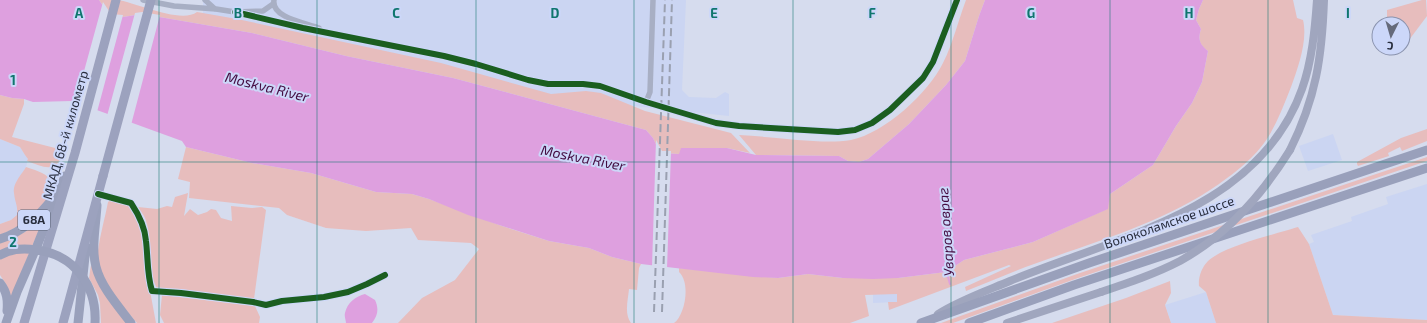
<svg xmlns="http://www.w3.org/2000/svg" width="1427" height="323" font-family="'Exo 2',sans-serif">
<rect width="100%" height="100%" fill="#d6dcee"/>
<path fill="#cbd5f2" d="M 203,0 L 686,0 L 682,90 L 689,97 L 716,98 L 725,92 L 729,94 L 729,116 L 548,97 L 203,17 Z
M 1333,134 L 1342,160 L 1308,171 L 1299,146 Z
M 0,139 L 20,147 L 25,155 L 28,159 L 26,167 L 14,188 L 14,193 L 18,207 L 17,216 L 11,220 L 0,224 Z
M 1427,184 L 1427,320 L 1333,315 L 1309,244 L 1314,242 L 1311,235 L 1352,221 L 1351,217 L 1388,204 L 1386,197 Z
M 1206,292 L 1216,323 L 1171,323 L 1165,305 Z
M 897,293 L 897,302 L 873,303 L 873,294 Z"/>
<path fill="#e7bdbd" d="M 99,0 C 106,0 112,0 118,0 C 137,3 181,24 197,12 L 237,19 L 441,63 L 551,94 L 586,91 L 601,93 L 645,111 L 731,133 L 750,153 L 727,148 L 679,154 L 660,153 L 653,138 L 646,130 L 453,78 L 346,56 L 252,33 L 142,14 L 123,17 L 110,16 Z
M 966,0 L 985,0 L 979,16 L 965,61 L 946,85 L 909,124 L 868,159 L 859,162 L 848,161 L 839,156 L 756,155 L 739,135 C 758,136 777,138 797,140 C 814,141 834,143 851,140 C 885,133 928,93 943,63 C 953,43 958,21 966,0 Z
M 1203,0 L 1293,0 L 1297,18 L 1303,20 C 1308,40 1298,68 1291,87 C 1284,105 1277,123 1267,139 C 1255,157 1236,172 1219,184 C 1163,223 1097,241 1034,264 C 1011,272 989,282 966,291 L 965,287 L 1011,266 L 1009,265 L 889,310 L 888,302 L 897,302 L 897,294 L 865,295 L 869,316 L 850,323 L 674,323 C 685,315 691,283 679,272 L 679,268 L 778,278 L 808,274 L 843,278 L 898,278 L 946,272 L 964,260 L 1033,242 L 1107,209 L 1110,194 L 1153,165 L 1176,126 L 1192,103 L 1202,82 L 1208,51 C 1199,45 1198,39 1201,29 L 1196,20 L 1199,9 Z
M 1422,0 L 1426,0 L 1427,16 L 1409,40 L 1403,37 L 1403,24 L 1387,24 L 1387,10 Z
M 0,95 L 12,98 L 24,99 L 24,104 L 12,137 L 63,150 C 58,174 45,168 27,161 L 28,159 L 25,155 L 20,147 L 0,139 Z
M 1427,129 L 1427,141 L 1402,151 L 1400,147 L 1388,153 L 1389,156 L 1358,166 L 1357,164 L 1357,162 L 1401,138 Z
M 186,147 L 252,163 L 311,173 L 376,192 L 412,194 L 429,199 L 502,226 L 549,241 L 589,248 L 612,257 L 641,264 L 639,268 L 637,290 L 629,289 C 628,300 624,314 631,323 L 398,323 L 422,298 L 455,280 L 479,249 L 471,243 L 418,240 L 411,228 L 366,231 L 326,228 L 287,215 L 279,208 L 189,198 L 190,182 L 178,179 Z
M 1427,157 L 1427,161 L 1078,278 L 953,323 L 941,323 L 1077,274 Z
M 26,167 C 38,171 46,173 54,183 C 50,209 22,226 0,235 L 0,224 L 11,220 L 17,215 C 18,205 15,203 14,193 C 12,184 22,174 26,167 Z
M 188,193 L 184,216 L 190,209 L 198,215 L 207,212 L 211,209 L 216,210 L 221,218 L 232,221 L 231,206 L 252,208 L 262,207 L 266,210 L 254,299 L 180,289 L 157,288 C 146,270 153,241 146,221 C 145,216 141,212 138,207 L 157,209 L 167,206 L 172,207 L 175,197 Z
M 111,200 L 130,206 L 141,229 L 144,241 L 150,291 L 156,323 L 137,323 C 121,303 95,279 98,251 C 100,235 105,218 108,202 Z
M 44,218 L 11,297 L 6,284 L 0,275 L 0,243 C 17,237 31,230 44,218 Z
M 1298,227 L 1309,244 L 1333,315 L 1427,320 L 1427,323 L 1216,323 L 1206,292 L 1199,286 C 1198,277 1202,267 1208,261 C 1224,246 1276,234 1298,227 Z
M 91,265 L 126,323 L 101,323 L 100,303 L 98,295 L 89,278 Z
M 1170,281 L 1171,293 L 1165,305 L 1171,323 L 1052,323 L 1126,298 Z
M 162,295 L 255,306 L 260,317 L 259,323 L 164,323 L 160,315 Z"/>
<path fill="#dea0df" d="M 0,0 L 99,0 L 110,16 L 123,17 L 142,14 L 252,33 L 346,56 L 453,78 L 646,130 L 653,138 L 660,153 L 679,154 L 681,148 L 727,148 L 756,155 L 839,156 L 848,161 L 859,162 L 868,159 L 909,124 L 946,85 L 965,61 L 979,16 L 985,0 L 1203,0 L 1199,9 L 1196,20 L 1201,29 C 1198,39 1199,44 1208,51 L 1202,82 L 1192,103 L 1176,126 L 1153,165 L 1110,194 L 1108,209 L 1033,242 L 964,260 L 946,272 L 898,278 L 873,279 L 843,278 L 808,274 L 778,278 L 753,277 L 641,264 L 612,257 L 589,248 L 549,241 L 468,215 L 429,199 L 412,194 L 376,192 L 311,173 L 252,163 L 186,147 L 182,141 L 72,101 L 33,102 L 24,99 L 12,98 L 0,95 Z
M 365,294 L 375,300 C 379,309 378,315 372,323 L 346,323 C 346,320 344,316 345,313 C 347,303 356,296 365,294 Z"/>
<path fill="#d6dcee" d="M 103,2 L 111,14 L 123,15 L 97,112 L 75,104 Z
M 142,12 L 160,15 L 131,125 L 107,116 L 135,13 Z
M 656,140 L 662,151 L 671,151 L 667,269 L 652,267 Z"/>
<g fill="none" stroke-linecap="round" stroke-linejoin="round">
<path stroke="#dea0df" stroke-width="2" d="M 946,270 L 950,284"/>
<path stroke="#a8afc4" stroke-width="5.5" d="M 143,0 L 174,6 L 216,9 L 235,12 L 263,11 L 273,4
M 205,0 L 215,9
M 274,0 C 271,18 307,23 319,28
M 235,12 L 303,28 L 444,56 L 476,64 L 528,80 L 548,84 L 583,84 L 600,86 L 646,102 L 716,123 L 739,126 L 838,132 L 855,130 L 872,123 L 890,110 L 923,78 L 933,62 L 957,0
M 646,102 L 650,92 L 653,0
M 98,194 L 131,203 C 139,215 145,227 146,241 C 148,258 147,275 152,291 L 181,293 L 253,302 L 266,305 L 282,301 L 324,297 L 348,292 L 367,284 L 385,275"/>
<path stroke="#a0a6be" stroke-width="8" d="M 1290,150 C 1316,98 1322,57 1324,0
M 938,314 C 960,300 986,291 1010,281 C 1115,237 1259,211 1302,89 C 1312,61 1315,29 1317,0
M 1007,323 L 1101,292"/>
<path stroke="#99a0bb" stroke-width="9" d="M 97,205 C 96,225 91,248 96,267 C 101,287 119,307 131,323
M 0,239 C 23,232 38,217 53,198
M 0,283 C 7,292 8,300 7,311
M 6,323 L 17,292 L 37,246 L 65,176
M 78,323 L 86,247
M 921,323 L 1089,263 L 1427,150
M 969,323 L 1074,285 L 1427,168"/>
<path stroke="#9ca2be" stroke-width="9" d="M 24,323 L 75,153 L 116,0
M 63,323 L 103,176"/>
<path stroke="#9aa0b0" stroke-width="2" stroke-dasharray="8 4" stroke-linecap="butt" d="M 654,312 L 665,0
M 662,312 L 672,0"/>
<path stroke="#a0a6be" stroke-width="8" d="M 1101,292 C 1128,283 1155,274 1180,261 C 1227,235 1262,195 1290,150"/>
<path stroke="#99a0bb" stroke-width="9" d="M 0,255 C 11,249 24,248 36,250 C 74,254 97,286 95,323"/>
<path stroke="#9ca2be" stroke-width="9" d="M 103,176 L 151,0"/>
<defs>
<path id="cycleway" d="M 235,12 L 303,28 L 444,56 L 476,64 L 528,80 L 548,84 L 583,84 L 600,86 L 646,102 L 716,123 L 739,126 L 838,132 L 855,130 L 872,123 L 890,110 L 923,78 L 933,62 L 957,0
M 98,194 L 131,203 C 139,215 145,227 146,241 C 148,258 147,275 152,291 L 181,293 L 253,302 L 266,305 L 282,301 L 324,297 L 348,292 L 367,284 L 385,275"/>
</defs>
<use href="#cycleway" stroke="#ccd7f9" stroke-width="8"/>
<use href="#cycleway" stroke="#1b5e20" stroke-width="6"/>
</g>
<path fill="none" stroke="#0f766e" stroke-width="1" stroke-opacity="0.55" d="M 159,0 L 159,323M 317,0 L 317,323M 476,0 L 476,323M 634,0 L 634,323M 793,0 L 793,323M 951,0 L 951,323M 1110,0 L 1110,323M 1268,0 L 1268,323M 0,162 L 1427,162"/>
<g text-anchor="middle" stroke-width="4" stroke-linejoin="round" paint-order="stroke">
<rect fill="#ccd7f9" stroke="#596075" stroke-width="1" x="18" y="210" width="32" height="20" rx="3"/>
<g font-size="12" font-weight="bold" fill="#282d3d">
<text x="34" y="224">68A</text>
</g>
<g font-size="13" fill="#282d3d" stroke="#ccd7f9">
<text transform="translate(65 135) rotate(-74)" y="5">МКАД, 68-й километр</text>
<text transform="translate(1169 222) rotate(-19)" y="5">Волоколамское шоссе</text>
</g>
<g font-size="14" font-style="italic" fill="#450d42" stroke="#ccd7f9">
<text transform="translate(267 87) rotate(14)" y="5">Moskva River</text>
<text transform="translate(583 158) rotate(11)" y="5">Moskva River</text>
<text transform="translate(946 232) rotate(-94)" y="5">Уваров овраг</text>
</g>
</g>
<g font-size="13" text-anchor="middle" font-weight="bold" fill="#0f766e" stroke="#ccd7f9" stroke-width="4" stroke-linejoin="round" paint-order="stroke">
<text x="79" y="18">A</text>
<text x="238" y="18">B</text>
<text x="396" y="18">C</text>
<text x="555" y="18">D</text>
<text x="714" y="18">E</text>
<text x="872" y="18">F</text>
<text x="1031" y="18">G</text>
<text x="1189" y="18">H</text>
<text x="1348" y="18">I</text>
<text x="13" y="85">1</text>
<text x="13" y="247">2</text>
</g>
<g transform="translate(1391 36) rotate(185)"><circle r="19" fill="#ccd7f9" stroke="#8a93ae"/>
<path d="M0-3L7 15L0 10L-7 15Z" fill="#656a7b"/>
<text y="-6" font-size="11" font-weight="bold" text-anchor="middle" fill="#282d3d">С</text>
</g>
</svg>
